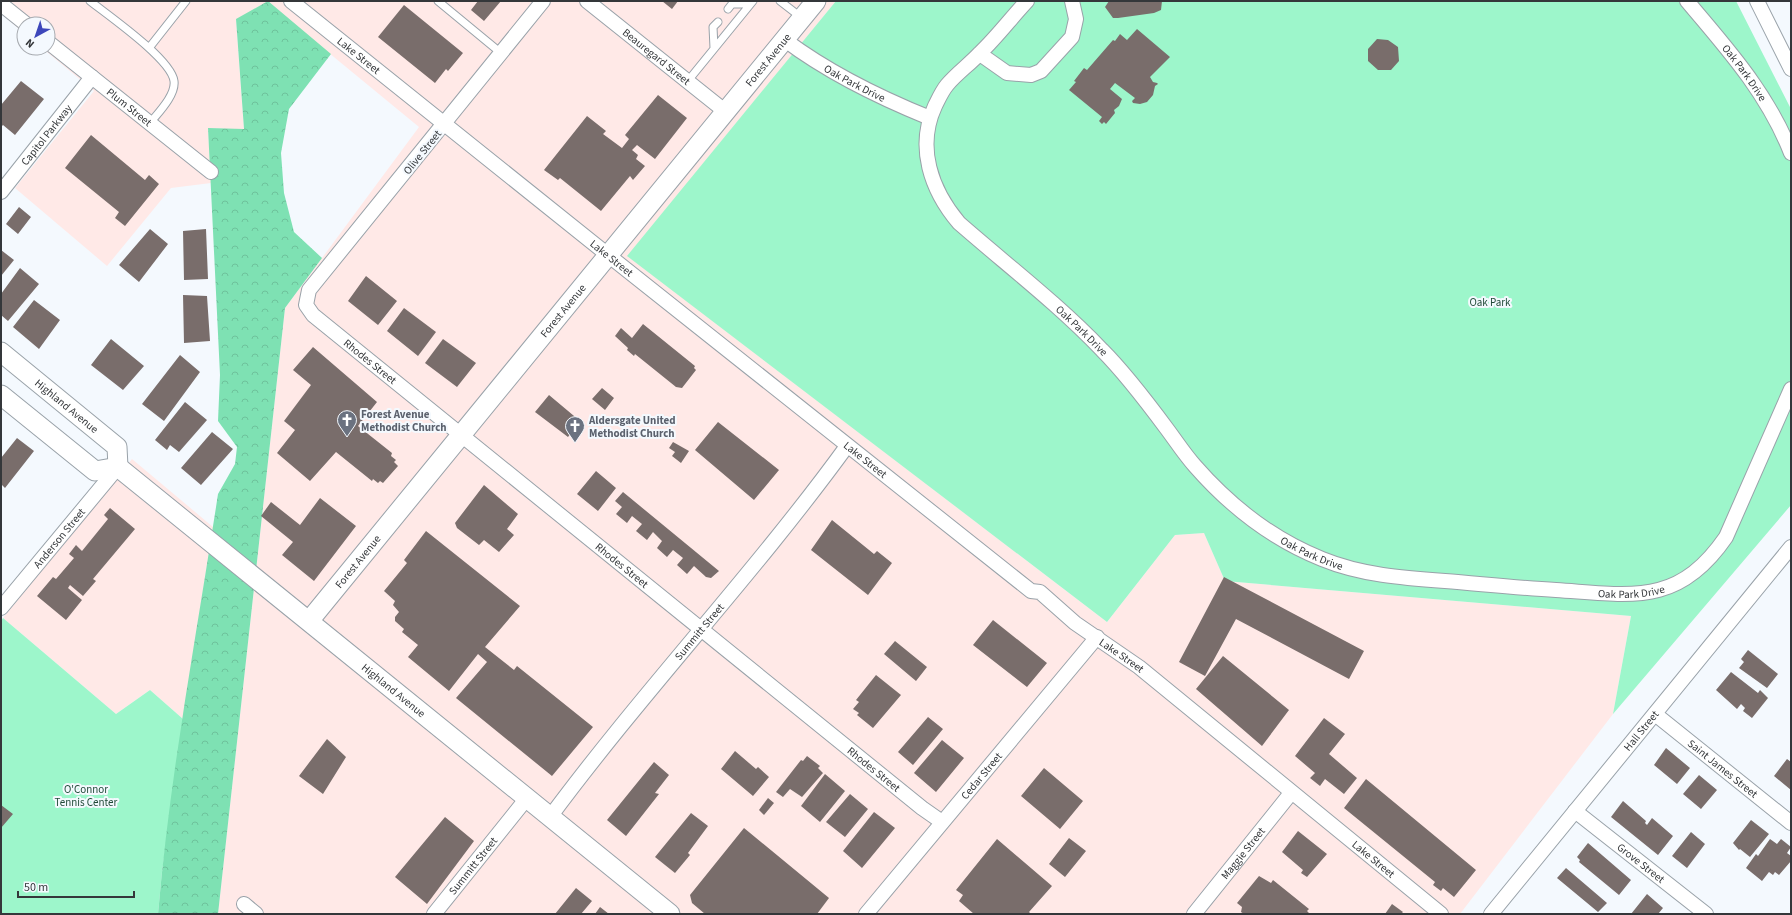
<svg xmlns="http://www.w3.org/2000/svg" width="1792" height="915" font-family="'Source Sans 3',sans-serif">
<defs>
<pattern id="forest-crowns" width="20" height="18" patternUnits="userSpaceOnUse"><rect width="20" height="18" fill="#7ee1b3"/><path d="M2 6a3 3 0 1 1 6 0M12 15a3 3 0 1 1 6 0" fill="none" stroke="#6ec29b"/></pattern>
</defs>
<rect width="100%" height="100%" fill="#f4f9fe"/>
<path fill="#ffe9e7" d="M 1,1 L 836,1 L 628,256 L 1107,622 L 1175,535 L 1204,533 L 1225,581 L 1631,616 L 1613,714 L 1460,914 L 218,914 L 285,308 L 419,127 L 267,2 L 236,20 L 244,130 L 208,128 L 211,183 L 171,188 L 107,266 L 15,188 L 94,91 L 42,48 L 48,48 L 48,24 L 24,24 L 24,33 L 1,14 Z
M 132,459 L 213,527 L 183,719 L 150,690 L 116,714 L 3,618 Z"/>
<path fill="#9df6cb" d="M 836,1 L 1736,1 L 1791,109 L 1791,505 L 1613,714 L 1631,616 L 1225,581 L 1204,533 L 1175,535 L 1107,622 L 627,256 Z
M 3,618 L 116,714 L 150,690 L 183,719 L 162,872 L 158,914 L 1,914 L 1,621 Z"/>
<path fill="url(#forest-crowns)" d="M 268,1 L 331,54 L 289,109 L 281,153 L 284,193 L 294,232 L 322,258 L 285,308 L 218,914 L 158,914 C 170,773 197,633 218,494 L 235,464 L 237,447 L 218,421 L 220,375 L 208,128 L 244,129 L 236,19 Z"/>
<path fill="#796d6b" d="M 478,1 L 501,1 L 484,21 L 471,10 Z
M 662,1 L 678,1 L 672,9 Z
M 1109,1 L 1162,1 L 1161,10 L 1154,13 L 1118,18 L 1113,18 L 1105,7 Z
M 404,5 L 463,53 L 448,71 L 446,69 L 435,83 L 378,37 Z
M 1137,29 L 1170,57 L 1150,77 L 1153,82 L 1157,83 L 1158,84 L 1155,86 L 1153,95 L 1147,102 L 1140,104 L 1133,103 L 1132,101 L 1135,98 L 1115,83 L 1110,89 L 1122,99 L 1119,106 L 1114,110 L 1115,113 L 1106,124 L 1104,122 L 1102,124 L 1099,121 L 1102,117 L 1069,90 L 1076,82 L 1074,81 L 1084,68 L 1087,70 L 1113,40 L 1115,41 L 1120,34 L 1127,40 Z
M 1377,39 L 1388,40 L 1398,47 L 1399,61 L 1391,70 L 1378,70 L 1368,61 L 1368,49 Z
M 21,81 L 44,99 L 15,135 L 3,125 L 1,127 L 1,105 Z
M 658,95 L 687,118 L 655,159 L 637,145 L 632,150 L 638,155 L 636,159 L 645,166 L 633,180 L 630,176 L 601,211 L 560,178 L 558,180 L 544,170 L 587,116 L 606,131 L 603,134 L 622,148 L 629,139 L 625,135 Z
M 91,135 L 145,180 L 149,175 L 159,184 L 125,226 L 115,218 L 119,212 L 65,168 Z
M 19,207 L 31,217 L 18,234 L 6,224 Z
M 150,229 L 168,244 L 139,282 L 119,265 Z
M 206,229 L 208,279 L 184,280 L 183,231 Z
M 1,250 L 14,260 L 1,276 Z
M 20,268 L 39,284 L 8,321 L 1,315 L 1,294 Z
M 366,276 L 397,301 L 378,325 L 348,301 Z
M 183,295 L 207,296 L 210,341 L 184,343 Z
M 34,300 L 60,320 L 39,349 L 13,327 Z
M 404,308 L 436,332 L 418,356 L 387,331 Z
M 643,324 L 695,366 L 694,368 L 696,370 L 682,388 L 676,387 L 635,354 L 634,356 L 627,350 L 628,348 L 615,336 L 621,328 L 632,338 Z
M 111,339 L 144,366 L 123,390 L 91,365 Z
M 443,339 L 476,363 L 457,387 L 425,363 Z
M 313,347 L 377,402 L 358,426 L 392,453 L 391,456 L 396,460 L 394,462 L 398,466 L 383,483 L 380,481 L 378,483 L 373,479 L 372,481 L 336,452 L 310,481 L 277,453 L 295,430 L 284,421 L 311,385 L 293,370 Z
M 180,355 L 200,372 L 164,421 L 142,404 Z
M 602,388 L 614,398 L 605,410 L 592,399 Z
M 549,395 L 580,421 L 568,437 L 535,412 Z
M 185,402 L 207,420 L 179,452 L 170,445 L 167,450 L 155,440 Z
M 718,422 L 779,470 L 754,500 L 695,450 Z
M 212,432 L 233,449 L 201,485 L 181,468 Z
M 17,438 L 34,451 L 5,488 L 1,484 L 1,458 Z
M 673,442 L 689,451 L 681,463 L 672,456 L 675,452 L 669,448 Z
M 596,471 L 616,488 L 598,511 L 577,494 Z
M 484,485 L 518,514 L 507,529 L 514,535 L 499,552 L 484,540 L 479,545 L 457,528 L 455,523 Z
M 623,492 L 719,571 L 711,578 L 706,577 L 694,566 L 687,574 L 677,565 L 683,558 L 673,550 L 667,557 L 657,548 L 662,541 L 653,532 L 647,540 L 636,531 L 642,524 L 632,516 L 627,523 L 616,514 L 622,507 L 615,501 Z
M 320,498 L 356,526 L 314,581 L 282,555 L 293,542 L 261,516 L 271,502 L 300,525 Z
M 110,508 L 135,529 L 93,579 L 96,581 L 83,596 L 70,585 L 68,588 L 82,600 L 66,620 L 37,596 L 53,577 L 56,579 L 74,558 L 69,554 L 76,545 L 82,551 L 108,519 L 104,515 Z
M 832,520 L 874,554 L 877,551 L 892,563 L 868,595 L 811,550 Z
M 426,531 L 520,606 L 485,647 L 514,670 L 517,666 L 593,727 L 552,776 L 456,698 L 487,662 L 478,654 L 449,691 L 408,657 L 418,645 L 402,632 L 404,629 L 395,621 L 395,617 L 399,612 L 393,605 L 395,601 L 384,591 L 407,563 L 404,560 Z
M 1224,577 L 1364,651 L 1349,679 L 1236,619 L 1205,676 L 1179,662 Z
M 993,620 L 1047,663 L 1027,687 L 973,645 Z
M 895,641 L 927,667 L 916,681 L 884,654 Z
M 1748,650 L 1778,674 L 1767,688 L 1739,668 L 1744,662 L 1741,659 Z
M 1223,656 L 1289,710 L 1262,746 L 1196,689 Z
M 1731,672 L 1758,693 L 1760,690 L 1768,698 L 1752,718 L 1743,711 L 1745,708 L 1741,704 L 1737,709 L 1716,690 Z
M 876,675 L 901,695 L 873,728 L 857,715 L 859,713 L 853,709 L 859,702 L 856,700 Z
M 928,717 L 943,729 L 913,765 L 898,752 Z
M 1324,718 L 1345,734 L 1329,754 L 1357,778 L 1344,794 L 1325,779 L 1320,786 L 1310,778 L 1315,773 L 1295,756 Z
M 327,739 L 346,757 L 323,794 L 299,776 Z
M 942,740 L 964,758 L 936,792 L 914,773 Z
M 1666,748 L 1690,768 L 1677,784 L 1654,765 Z
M 735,751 L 756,769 L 758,767 L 769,777 L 753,796 L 721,769 Z
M 807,756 L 820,766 L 818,768 L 823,773 L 802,797 L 790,789 L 783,797 L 776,792 L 801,760 L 803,761 Z
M 1787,759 L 1791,762 L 1791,790 L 1774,776 Z
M 654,762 L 669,775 L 655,793 L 659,794 L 626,836 L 607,820 Z
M 1044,768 L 1083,801 L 1060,829 L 1021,796 Z
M 825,774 L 845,791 L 820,822 L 801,806 Z
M 1699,775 L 1717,790 L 1701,809 L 1683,794 Z
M 1366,779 L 1476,870 L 1454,897 L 1443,888 L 1441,891 L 1433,885 L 1435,882 L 1344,808 Z
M 850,794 L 868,809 L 845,837 L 826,822 Z
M 768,798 L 774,803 L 764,815 L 759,810 Z
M 1623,801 L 1646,821 L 1645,823 L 1647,825 L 1652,818 L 1673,836 L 1658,855 L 1611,817 Z
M 1,805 L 13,814 L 1,828 Z
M 874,812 L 895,828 L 862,868 L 843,851 Z
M 691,813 L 708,826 L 688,853 L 690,855 L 675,873 L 655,857 Z
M 445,817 L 474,841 L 427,904 L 395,877 Z
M 1751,820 L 1769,834 L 1750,857 L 1740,849 L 1739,850 L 1733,843 Z
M 744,828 L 829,898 L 817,914 L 705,914 L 692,903 L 690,895 Z
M 1298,831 L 1327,854 L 1307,877 L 1301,873 L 1303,870 L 1282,852 Z
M 1691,832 L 1705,844 L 1687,868 L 1672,856 Z
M 1069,838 L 1086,851 L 1065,877 L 1049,864 Z
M 997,839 L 1052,886 L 1029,912 L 1031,914 L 974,914 L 959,901 L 963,895 L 956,890 Z
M 1770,839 L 1777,844 L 1781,839 L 1791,847 L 1787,853 L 1791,856 L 1791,861 L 1779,875 L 1775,872 L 1773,875 L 1769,872 L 1762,881 L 1746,868 L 1756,854 L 1758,856 Z
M 1588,843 L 1631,880 L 1619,895 L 1579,862 L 1580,860 L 1577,857 Z
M 1566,868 L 1607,903 L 1598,912 L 1557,878 Z
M 1259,876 L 1271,883 L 1273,880 L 1309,909 L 1307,911 L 1310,914 L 1244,914 L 1241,912 L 1242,907 L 1237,903 Z
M 576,888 L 592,901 L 581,914 L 555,914 Z
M 1647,894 L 1663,908 L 1658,914 L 1631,914 Z
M 1392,904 L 1403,912 L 1401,914 L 1385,914 Z
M 600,907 L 609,914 L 595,914 Z"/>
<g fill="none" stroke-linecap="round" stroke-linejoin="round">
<defs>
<path id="lane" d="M 90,1 C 109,16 171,59 174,81 C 176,95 158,113 150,123
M 438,1 L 501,53
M 780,1 L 802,18
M 728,9 L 732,4 L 750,4
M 149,48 L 186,1
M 714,48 L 713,27 L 718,22
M 687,82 L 753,1"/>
<g id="street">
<path id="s1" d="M 291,1 L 608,255 L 1031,591 L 1040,592 L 1075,623 L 1139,667 L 1441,914"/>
<path id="s2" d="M 543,1 L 309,290 L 306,305 L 313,315 L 922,808 L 942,822"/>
<path id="s3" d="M 587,1 L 726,112"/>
<path id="s4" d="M 1027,1 C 1011,18 997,37 980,53 C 970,64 957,73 947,85 C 942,91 939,98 935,106 C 916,147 931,190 959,223 C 1007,265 1058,304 1102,350 C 1126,374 1147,402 1167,429 C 1176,441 1185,455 1195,466 C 1230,506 1272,539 1322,559 C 1361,575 1403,578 1445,581 C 1482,584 1519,588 1556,590 C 1631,595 1678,607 1726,537 L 1791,389"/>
<path id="s5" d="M 1687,1 C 1727,48 1768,94 1791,153"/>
<path d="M 1757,1 L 1791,69"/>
<path d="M 1,4 L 26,24"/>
<path id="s6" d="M 785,40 C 829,73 878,97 930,118"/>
<path id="s7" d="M 48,42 L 211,172"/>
<path d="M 980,54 L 1007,73 L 1031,75 L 1041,71 L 1072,37 L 1076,19 L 1072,1"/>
<path id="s8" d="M 1,192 L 92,77"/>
<path id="s9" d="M 1,608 L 118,467"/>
<path id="s10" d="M 1655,714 L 1791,823"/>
<path id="s11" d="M 1575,811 L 1706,914"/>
<path id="s12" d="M 550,817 C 644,690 754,574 847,446"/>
<path d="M 244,904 L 256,914"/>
<path id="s13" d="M 434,914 L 527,798"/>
<path id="s14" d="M 866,914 L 1097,637"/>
<path id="s15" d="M 1194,914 L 1291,793"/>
<path id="s16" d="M 1491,914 L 1791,547"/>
</g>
<g id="secondary">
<path id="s17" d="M 1,352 L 117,447 L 118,467"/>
<path id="s18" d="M 1,395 L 95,471 L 118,467 L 670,914"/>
<path id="s19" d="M 309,621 L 816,1"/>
</g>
</defs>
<use href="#lane" stroke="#99a2a9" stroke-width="9"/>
<use href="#street" stroke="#99a2a9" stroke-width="16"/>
<use href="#secondary" stroke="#99a2a9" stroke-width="21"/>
<use href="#lane" stroke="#fff" stroke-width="7"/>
<use href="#street" stroke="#fff" stroke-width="14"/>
<use href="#secondary" stroke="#fff" stroke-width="19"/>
</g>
<defs>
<symbol id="church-pin" viewBox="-11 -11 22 30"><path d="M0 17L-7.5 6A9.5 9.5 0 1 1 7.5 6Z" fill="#6b7280" stroke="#f4f9fe"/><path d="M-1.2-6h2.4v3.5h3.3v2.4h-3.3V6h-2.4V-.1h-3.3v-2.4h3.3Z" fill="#fff"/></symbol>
</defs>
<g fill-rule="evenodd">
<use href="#church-pin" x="336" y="409" width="22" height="30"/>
<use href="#church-pin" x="564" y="415" width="22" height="30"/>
</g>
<g text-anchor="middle" stroke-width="4" stroke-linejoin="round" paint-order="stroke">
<g font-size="11" fill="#34373a" stroke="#f4f9fe">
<text dy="4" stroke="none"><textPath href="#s1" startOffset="87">Lake Street</textPath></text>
<text dy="4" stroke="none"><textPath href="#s3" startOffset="89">Beauregard Street</textPath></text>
<text dy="4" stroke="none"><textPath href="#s19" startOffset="725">Forest Avenue</textPath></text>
<text dy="4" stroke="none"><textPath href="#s5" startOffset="92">Oak Park Drive</textPath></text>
<text dy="4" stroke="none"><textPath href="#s6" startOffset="82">Oak Park Drive</textPath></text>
<text dy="4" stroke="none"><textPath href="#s7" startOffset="104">Plum Street</textPath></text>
<text dy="4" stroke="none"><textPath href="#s8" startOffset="73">Capitol Parkway</textPath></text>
<text transform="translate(422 152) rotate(-51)" y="4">Olive Street</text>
<text dy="4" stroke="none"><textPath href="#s1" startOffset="411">Lake Street</textPath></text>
<text dy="4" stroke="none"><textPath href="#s19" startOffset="401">Forest Avenue</textPath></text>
<text dy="4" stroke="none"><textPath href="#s4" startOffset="430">Oak Park Drive</textPath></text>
<text dy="4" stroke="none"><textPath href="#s2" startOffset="473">Rhodes Street</textPath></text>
<text dy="4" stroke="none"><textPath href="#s17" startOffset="85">Highland Avenue</textPath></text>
<text dy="4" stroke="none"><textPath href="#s1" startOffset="735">Lake Street</textPath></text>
<text dy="4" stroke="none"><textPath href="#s9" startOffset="91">Anderson Street</textPath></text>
<text dy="4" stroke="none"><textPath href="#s4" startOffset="754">Oak Park Drive</textPath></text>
<text dy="4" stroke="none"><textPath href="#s19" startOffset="77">Forest Avenue</textPath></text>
<text dy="4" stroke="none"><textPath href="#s2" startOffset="797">Rhodes Street</textPath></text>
<text dy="4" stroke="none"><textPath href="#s4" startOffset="1078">Oak Park Drive</textPath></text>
<text dy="4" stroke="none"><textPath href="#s12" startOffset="238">Summitt Street</textPath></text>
<text dy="4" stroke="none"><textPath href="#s1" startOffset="1059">Lake Street</textPath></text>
<text dy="4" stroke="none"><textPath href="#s18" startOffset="499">Highland Avenue</textPath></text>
<text dy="4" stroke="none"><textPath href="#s16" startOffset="237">Hall Street</textPath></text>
<text dy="4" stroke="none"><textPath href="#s2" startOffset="1121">Rhodes Street</textPath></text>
<text dy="4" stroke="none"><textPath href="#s10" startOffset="87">Saint James Street</textPath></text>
<text dy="4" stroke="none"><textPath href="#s14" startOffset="180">Cedar Street</textPath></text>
<text dy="4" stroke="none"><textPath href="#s15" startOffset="78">Maggie Street</textPath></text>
<text dy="4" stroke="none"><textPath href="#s1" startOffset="1383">Lake Street</textPath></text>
<text dy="4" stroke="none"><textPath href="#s11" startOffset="84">Grove Street</textPath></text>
<text dy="4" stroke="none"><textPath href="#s13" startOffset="62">Summitt Street</textPath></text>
</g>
<g font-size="11" fill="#204a38" stroke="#f4f9fe">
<text x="1490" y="306">Oak Park</text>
<text x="86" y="793">O'Connor<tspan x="86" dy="13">Tennis Center</tspan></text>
</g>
<g font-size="11" font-weight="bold" fill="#5b616d" stroke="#f4f9fe" text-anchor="start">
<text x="361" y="418">Forest Avenue<tspan x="361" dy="13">Methodist Church</tspan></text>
<text x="589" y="424">Aldersgate United<tspan x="589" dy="13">Methodist Church</tspan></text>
</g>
</g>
<rect width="1792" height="915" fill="none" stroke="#34373a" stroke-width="4"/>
<g transform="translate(36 36) rotate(220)"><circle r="19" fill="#f4f9fe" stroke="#a7abb0"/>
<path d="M0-3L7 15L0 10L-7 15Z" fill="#3d47bb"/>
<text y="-6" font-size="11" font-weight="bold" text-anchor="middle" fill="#34373a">N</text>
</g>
<path d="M18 891v6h116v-6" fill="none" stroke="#34373a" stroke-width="2"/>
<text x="24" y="891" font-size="12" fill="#34373a" stroke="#f4f9fe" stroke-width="3" paint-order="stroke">50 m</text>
</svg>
